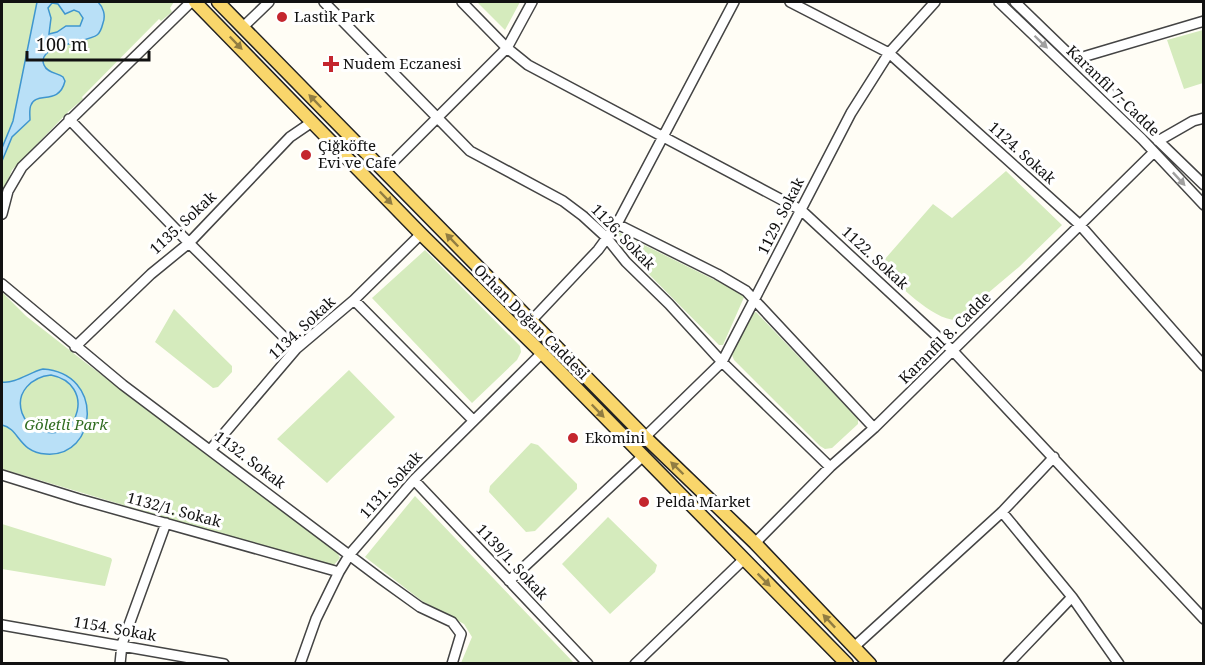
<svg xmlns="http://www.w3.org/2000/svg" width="1205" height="665" font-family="'Noto Serif',serif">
<rect width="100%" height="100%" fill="#fffdf5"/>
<path fill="#d5ebbd" d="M 2,2 L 174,2 L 170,8 L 172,12 L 161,21 L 159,19 L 82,97 L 83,99 L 69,111 L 12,170 L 2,195 Z
M 477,2 L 520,2 L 505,30 Z
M 1203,30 L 1203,83 L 1184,89 L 1167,40 Z
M 1006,171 L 1062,225 L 1019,267 L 956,320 C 932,320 897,282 878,267 L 933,204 L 952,218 Z
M 618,232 L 745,295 L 723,345 L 719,345 L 617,242 Z
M 425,250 L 520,346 L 521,352 L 517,360 L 472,403 L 372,298 Z
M 2,292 L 26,316 L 86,363 L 337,552 L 340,558 L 333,566 L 325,565 L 2,469 Z
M 174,309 L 232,366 L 232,372 L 218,387 L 213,388 L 155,342 Z
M 756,312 L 858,419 L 858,424 L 832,448 L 825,449 L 820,446 L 734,360 L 732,355 L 749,318 L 752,313 Z
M 349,370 L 395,417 L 327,483 L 277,439 Z
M 531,443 L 538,445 L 577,484 L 577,489 L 535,531 L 526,532 L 489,492 L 490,486 Z
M 415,496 L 574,663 L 461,663 L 472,637 L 464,624 L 422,601 L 365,557 Z
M 608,517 L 657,565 L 655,572 L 610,614 L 562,564 Z
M 2,524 L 111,558 L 112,560 L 105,586 L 2,569 Z"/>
<path fill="#b9e0f7" stroke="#3f96cf" stroke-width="1.5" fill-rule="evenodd" d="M 37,2 L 98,2 C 103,7 106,15 103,23 C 102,27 100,33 97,35 C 89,42 35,45 44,65 C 47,73 58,73 63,77 L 65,81 C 59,106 36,91 31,105 C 29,109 30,116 30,120 L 12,137 L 2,161 L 2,148 L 13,121 ZM 52,3 L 58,4 L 65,14 L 74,10 L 79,12 L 83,18 L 80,26 L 66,26 L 57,32 L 49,34 L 51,18 L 48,8 Z
M 43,369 C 105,373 98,458 46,454 C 18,452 20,429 2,425 L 2,382 C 15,384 30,372 43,369 ZM 51,375 C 96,384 79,443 42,431 C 33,428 25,422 22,413 C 15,392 32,377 51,375 Z"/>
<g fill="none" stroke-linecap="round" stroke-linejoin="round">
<defs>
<path id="minor" d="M 324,2 L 470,151 L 563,201 L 583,216 L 606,237 L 626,262 L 669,304 L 722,362 L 830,467
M 462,2 L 507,48 L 528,65 L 801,210 L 953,351 L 1204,619
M 790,2 L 889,53 L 1080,225 L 1204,366
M 999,2 L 1142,139 L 1204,205
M 1015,2 L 1204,185
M 243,27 L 269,2
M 1076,59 L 1204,21
M 69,119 L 189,243 L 296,349
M 1158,141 L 1193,121 L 1204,118
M 384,171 L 507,48 L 532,2
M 2,214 L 8,191 L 22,167 L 191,2
M 617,224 L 717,274 L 746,291 L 874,428
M 2,284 L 123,385 L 381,579 L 420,607 L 452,622 L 461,634 L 452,664
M 354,300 L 473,420
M 531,321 L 598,250 L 617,224 L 734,2
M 75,347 L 151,274 L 189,243 L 290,137 L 312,122
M 645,437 L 722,362 L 851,113 L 889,53 L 935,2
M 211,449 L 296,349 L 354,300 L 421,234
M 2,475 L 79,499 L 339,572
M 414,480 L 588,664
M 1002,512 L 1072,597 L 1119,664
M 755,543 L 830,467 L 874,428 L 1154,152
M 509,581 L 642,457
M 2,625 L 224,664
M 854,647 L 1002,512 L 1054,457
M 120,664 L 122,644 L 166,523
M 300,664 L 316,619 L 339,572 L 350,554 L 414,480 L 542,353
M 635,664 L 743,560
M 1008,664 L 1072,597"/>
<path id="major" d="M 195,2 L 421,234 L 542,353 L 847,664
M 218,2 L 645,437 L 755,543 L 870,664"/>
</defs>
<use href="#minor" stroke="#444" stroke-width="12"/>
<use href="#major" stroke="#222" stroke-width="15"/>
<use href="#minor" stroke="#fff" stroke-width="9"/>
<use href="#major" stroke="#f9d66b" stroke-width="12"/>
</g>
<defs><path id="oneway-solid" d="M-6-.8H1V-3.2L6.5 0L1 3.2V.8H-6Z" transform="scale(1.5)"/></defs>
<g fill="#a0a0a0">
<use href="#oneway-solid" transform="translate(1041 42) rotate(44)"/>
<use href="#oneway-solid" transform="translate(1179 179) rotate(47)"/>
</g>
<g fill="#917d42">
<use href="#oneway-solid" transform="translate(236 43) rotate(46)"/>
<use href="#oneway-solid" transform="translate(315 101) rotate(-134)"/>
<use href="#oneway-solid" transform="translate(386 198) rotate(46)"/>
<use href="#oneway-solid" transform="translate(452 240) rotate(-134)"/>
<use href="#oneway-solid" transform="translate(598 411) rotate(46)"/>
<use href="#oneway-solid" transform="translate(677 468) rotate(-136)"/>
<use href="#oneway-solid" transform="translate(764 580) rotate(45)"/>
<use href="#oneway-solid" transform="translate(829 621) rotate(-133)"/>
</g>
<g fill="#c4262e" stroke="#fff" stroke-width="2">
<circle cx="282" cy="17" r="6"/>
<path d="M328 55h6v6h6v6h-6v6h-6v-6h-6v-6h6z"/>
<circle cx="306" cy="155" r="6"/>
<circle cx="573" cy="438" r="6"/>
<circle cx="644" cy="502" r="6"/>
</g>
<g text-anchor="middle" stroke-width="6" stroke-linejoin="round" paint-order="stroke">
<g font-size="15" fill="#111" stroke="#fff" text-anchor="start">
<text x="294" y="22">Lastik Park</text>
<text x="343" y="69">Nudem Eczanesi</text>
<text x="318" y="151">Çiğköfte<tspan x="318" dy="17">Evi ve Cafe</tspan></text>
<text x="585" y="443">Ekomini</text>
<text x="656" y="507">Pelda Market</text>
</g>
<g font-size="15" fill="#111" stroke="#fff">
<text transform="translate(1113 91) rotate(44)" y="5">Karanfil 7. Cadde</text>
<text transform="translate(1022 153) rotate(42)" y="5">1124. Sokak</text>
<text transform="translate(781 216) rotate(-63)" y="5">1129. Sokak</text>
<text transform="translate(183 223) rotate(-43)" y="5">1135. Sokak</text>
<text transform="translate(623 237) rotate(46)" y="5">1126. Sokak</text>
<text transform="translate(875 258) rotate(43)" y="5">1122. Sokak</text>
<text transform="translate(531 322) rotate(45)" y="5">Orhan Doğan Caddesi</text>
<text transform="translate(302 328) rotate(-43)" y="5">1134. Sokak</text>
<text transform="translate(945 338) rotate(-45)" y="5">Karanfil 8. Cadde</text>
<text transform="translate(250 460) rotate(37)" y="5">1132. Sokak</text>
<text transform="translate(391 485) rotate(-48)" y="5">1131. Sokak</text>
<text transform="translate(174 510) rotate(15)" y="5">1132/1. Sokak</text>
<text transform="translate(512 562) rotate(47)" y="5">1139/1. Sokak</text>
<text transform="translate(115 629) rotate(10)" y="5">1154. Sokak</text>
</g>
<g font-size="15" font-style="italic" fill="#2f6b1f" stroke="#fff">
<text x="66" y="430">Göletli Park</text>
</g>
</g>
<rect width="1205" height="665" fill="none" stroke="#111111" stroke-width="6"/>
<path d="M27 51v9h122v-9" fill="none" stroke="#111111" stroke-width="3"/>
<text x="36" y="51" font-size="18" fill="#111111" stroke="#ffffff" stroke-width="4.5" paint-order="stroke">100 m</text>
</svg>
